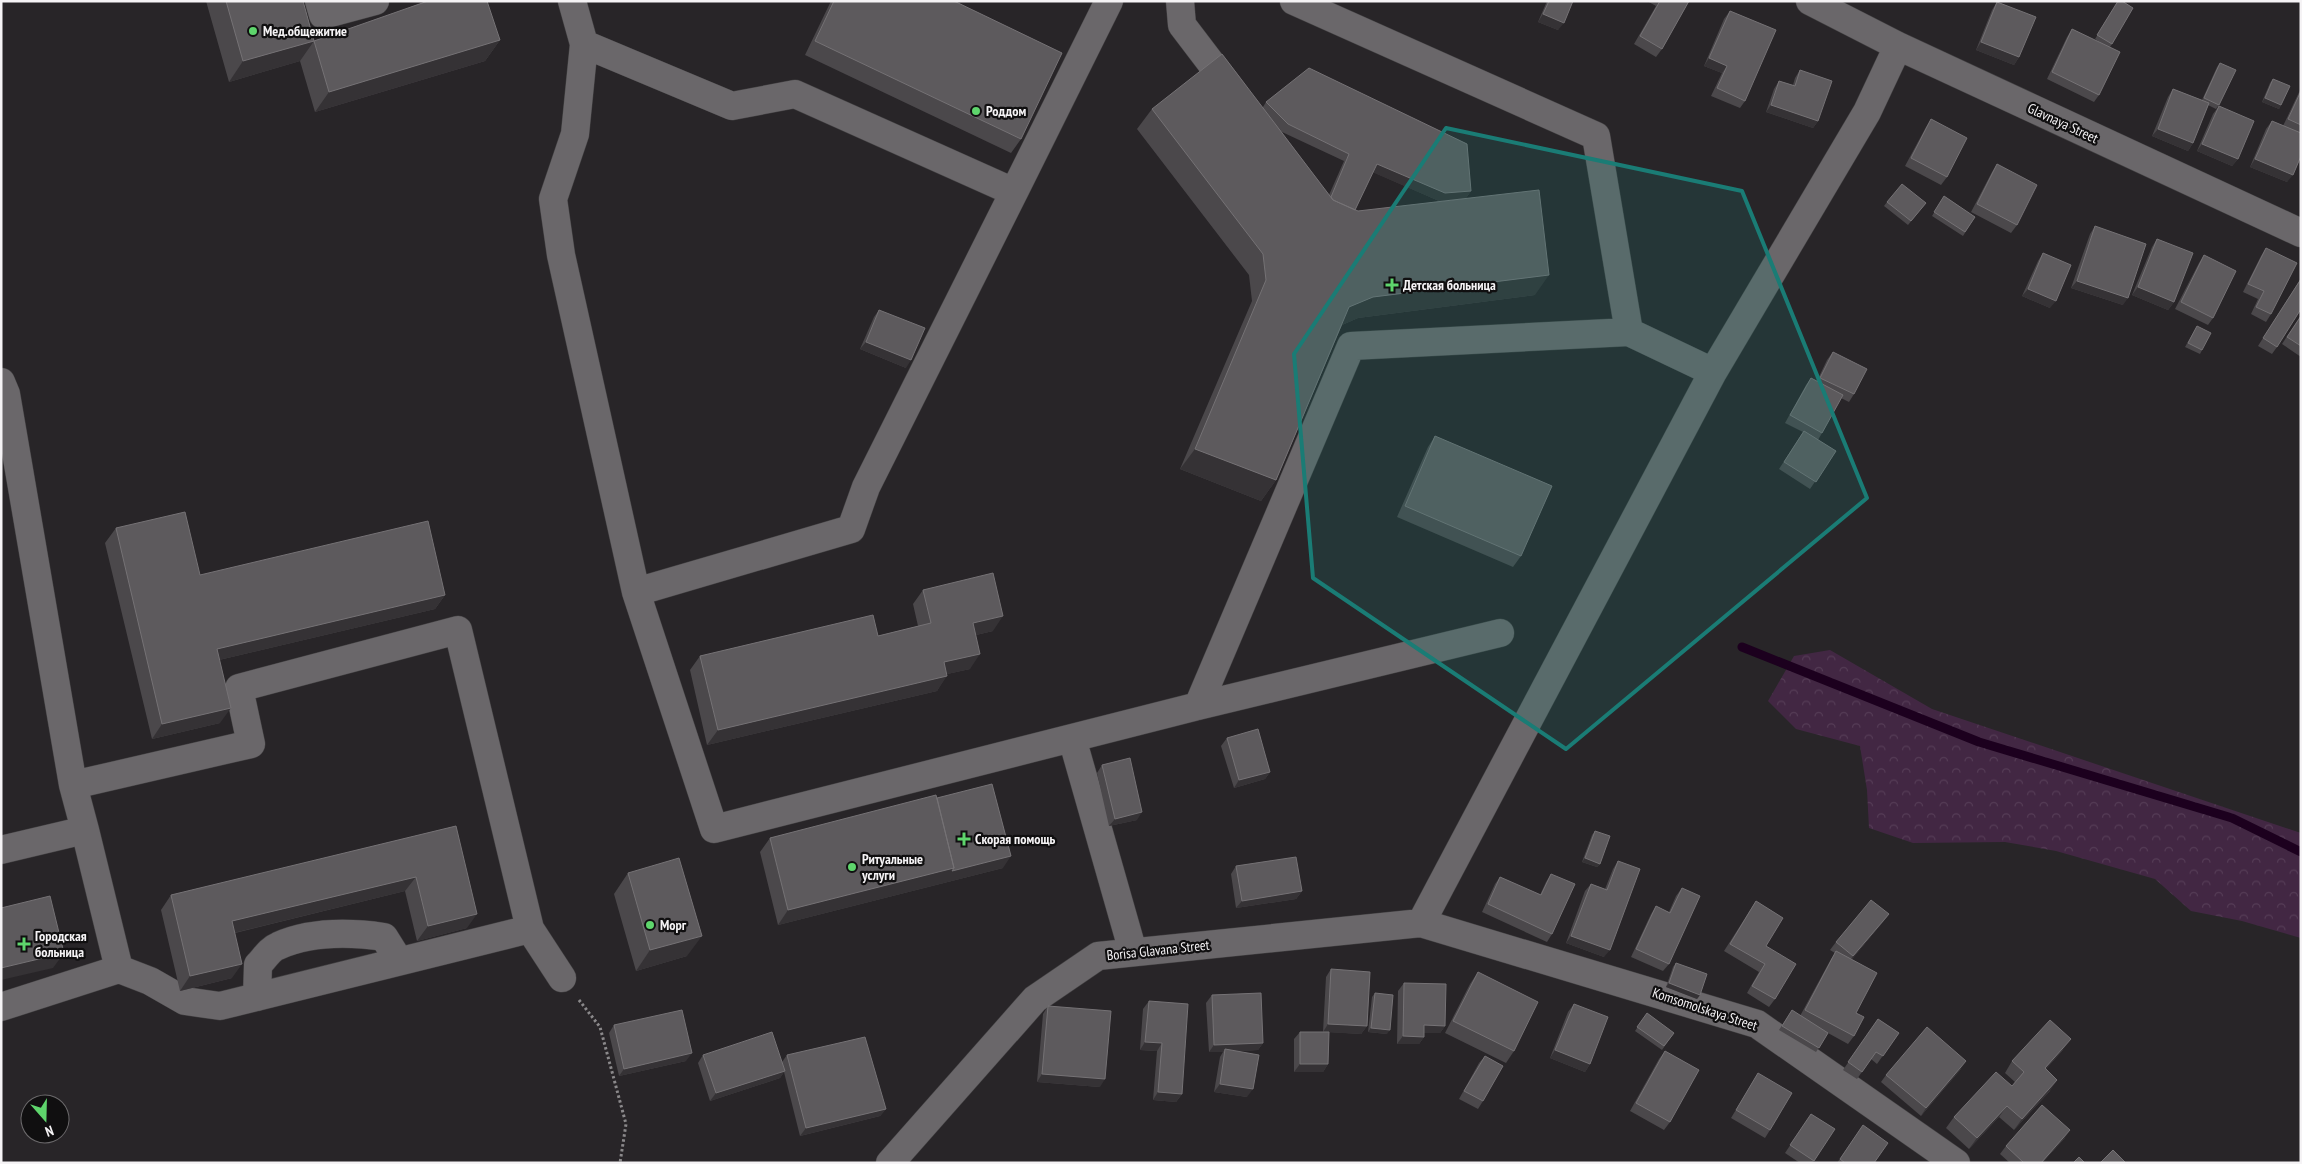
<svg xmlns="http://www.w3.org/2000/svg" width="2302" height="1164" font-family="'PT Sans Narrow',sans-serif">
<defs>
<pattern id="forest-crowns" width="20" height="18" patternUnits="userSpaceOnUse" patternTransform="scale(1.25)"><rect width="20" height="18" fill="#422743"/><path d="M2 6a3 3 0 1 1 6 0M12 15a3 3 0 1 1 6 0" fill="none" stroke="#553c56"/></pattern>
</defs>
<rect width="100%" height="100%" fill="#282528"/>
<path fill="url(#forest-crowns)" d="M 1830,650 L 1932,709 L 2301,833 L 2301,938 L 2242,921 L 2191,911 L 2155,879 L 2056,851 L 2005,842 L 1913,843 L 1869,828 L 1867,790 L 1860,746 L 1796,729 L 1768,701 L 1794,656 Z"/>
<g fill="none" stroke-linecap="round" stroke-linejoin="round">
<path stroke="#1c001e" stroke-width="9" d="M 1742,647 L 1979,742 L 2232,818 L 2301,852"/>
<defs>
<path id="minor" d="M 319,1 L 323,15 L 375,1
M 572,1 L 584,44 L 732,106 L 795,94 L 1014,192 L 1109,1
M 1180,1 L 1182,25 L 1233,92
M 1294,1 L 1596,136 L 1629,332
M 1810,1 L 1898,46 L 2301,233
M 584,44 L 575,134 L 553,199 L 561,255 L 636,592 L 714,829 L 1198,706 L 1500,633
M 1,382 L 6,394 L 73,785
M 636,592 L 851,529 L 866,487 L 1014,192
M 1198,706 L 1351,346 L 1629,332 L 1713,372
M 1072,738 L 1133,952
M 85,830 L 73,785 L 251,744 L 239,688 L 458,630 L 530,929
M 1,850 L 85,830 L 119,969 L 1,1007
M 1421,923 L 1713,372 L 1867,112 L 1898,46
M 119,969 L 150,981 L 185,1001 L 220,1006 L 530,929 L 562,978
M 257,997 L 258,965 C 264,959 270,949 278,946 C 311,931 349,932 384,937 L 399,961
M 890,1163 L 1035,999 L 1098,956 L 1421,923 L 1757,1024 L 1956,1163"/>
</defs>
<use href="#minor" stroke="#424042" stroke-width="29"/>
<path stroke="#8b898b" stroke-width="3" stroke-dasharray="2.5 2.5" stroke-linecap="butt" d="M 579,1000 L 600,1027 L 626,1124 L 620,1163"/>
<use href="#minor" stroke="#6a676a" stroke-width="28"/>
</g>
<path fill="#4b484b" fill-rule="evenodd" d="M 206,1 L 303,1 L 314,41 L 500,40 L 485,61 L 315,112 L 300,61 L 229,82 Z
M 831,1 L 954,1 L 1021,139 L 1011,153 L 805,55 Z
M 1547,1 L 1573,1 L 1558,30 L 1538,22 Z
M 1647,1 L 1689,1 L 1662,49 L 1656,57 L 1634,44 L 1656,6 Z
M 2118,1 L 2112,44 L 2110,47 L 2099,95 L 2094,102 L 2047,79 L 2067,37 L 2072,29 L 2104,45 L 2095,39 Z
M 1997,2 L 2019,57 L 2014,65 L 1976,50 L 1992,10 Z
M 1730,11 L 1745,101 L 1740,108 L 1711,96 L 1722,73 L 1704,66 L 1724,19 Z
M 2220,63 L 2219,105 L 2216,109 L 2208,105 L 2193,143 L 2188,151 L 2152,136 L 2168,97 L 2173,89 L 2202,100 L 2217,67 Z
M 1800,70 L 1818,121 L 1813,128 L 1766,112 L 1774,89 L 1779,81 L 1793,85 L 1795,78 Z
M 2273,79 L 2281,105 L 2279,109 L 2262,102 L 2270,83 Z
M 2301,88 L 2301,156 L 2287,182 L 2250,167 L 2266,129 L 2272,121 L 2283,126 Z
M 1266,102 L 1471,191 L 1466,198 L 1439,201 L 1373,172 L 1355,210 L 1535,295 L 1358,318 L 1342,325 L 1276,480 L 1261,501 L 1180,469 L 1252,301 L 1249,275 L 1137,129 L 1152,109 L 1263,107 ZM 1278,127 L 1282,132 L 1344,161 L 1329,195 Z
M 2219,106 L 2238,159 L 2232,166 L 2197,151 L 2213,114 Z
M 1931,119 L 1947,177 L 1941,185 L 1905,166 L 1926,127 Z
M 1997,164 L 2017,225 L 2011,233 L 1971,212 L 1992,172 Z
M 1944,196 L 1975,217 L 1963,236 L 1932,216 Z
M 1887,202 L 1926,203 L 1908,225 L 1884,206 Z
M 2095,226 L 2123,305 L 2071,288 L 2090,234 Z
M 2157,239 L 2174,302 L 2168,310 L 2132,295 L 2152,247 Z
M 2266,248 L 2271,314 L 2266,322 L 2251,314 L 2258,299 L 2243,292 L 2261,256 Z
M 2043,253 L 2050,308 L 2022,296 L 2038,261 Z
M 2204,255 L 2213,318 L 2208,325 L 2175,309 L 2199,263 Z
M 2301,278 L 2277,347 L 2272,354 L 2258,346 Z
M 879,310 L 906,368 L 860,349 L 874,317 Z
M 2301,315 L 2301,357 L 2282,344 Z
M 2197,326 L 2202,350 L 2200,354 L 2185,347 Z
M 1833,352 L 1854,394 L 1849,402 L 1841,398 L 1822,433 L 1818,440 L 1836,451 L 1810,489 L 1779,469 L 1803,432 L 1785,423 L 1806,385 L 1811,378 L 1817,381 L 1827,360 Z
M 1435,436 L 1521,556 L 1513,567 L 1397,517 L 1428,447 Z
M 116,528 L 200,575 L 445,595 L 435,609 L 219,660 L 220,723 L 152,739 L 105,543 Z
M 923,590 L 993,631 L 976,635 L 970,669 L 947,674 L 937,691 L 707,745 L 690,670 L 700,656 L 878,636 L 918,626 L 913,604 Z
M 1227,738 L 1270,772 L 1265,779 L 1234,788 L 1221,746 Z
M 1102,765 L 1137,820 L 1109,826 L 1097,773 Z
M 937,798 L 1003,868 L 778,925 L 760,852 L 770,838 Z
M 456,826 L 467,928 L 417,941 L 405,891 L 235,933 L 232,978 L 180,991 L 161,910 L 171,895 Z
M 1595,831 L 1600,864 L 1597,867 L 1582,862 L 1592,835 Z
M 1618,861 L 1604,957 L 1566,943 L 1585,891 L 1591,884 L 1605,889 L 1613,869 Z
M 1236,866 L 1302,891 L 1296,899 L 1236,908 L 1231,874 Z
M 628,873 L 687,956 L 636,971 L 614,894 Z
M 1551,874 L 1552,934 L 1547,942 L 1482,912 L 1495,884 L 1500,877 L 1540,895 L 1546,882 Z
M 1682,888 L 1669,964 L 1663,971 L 1631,957 L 1651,914 L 1656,906 L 1669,912 L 1676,896 Z
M 1756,901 L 1766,946 L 1775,999 L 1769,1007 L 1747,993 L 1759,972 L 1724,951 Z
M 1889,914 L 1883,922 L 1852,959 L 1856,1013 L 1854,1036 L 1848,1044 L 1828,1033 L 1816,1052 L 1779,1030 L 1792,1010 L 1800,1016 L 1831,959 L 1835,953 L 1830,950 L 1836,942 Z
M 1676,963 L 1700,995 L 1697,999 L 1666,987 L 1673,967 Z
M 1331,969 L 1367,1026 L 1361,1034 L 1329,1032 L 1328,1064 L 1323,1072 L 1294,1072 L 1294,1039 L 1300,1032 L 1323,1032 L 1326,977 Z
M 1478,972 L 1514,1051 L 1506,1063 L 1445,1033 L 1470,984 Z
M 1404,983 L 1445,1026 L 1440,1033 L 1424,1033 L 1424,1037 L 1419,1044 L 1397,1044 L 1398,991 Z
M 1375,993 L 1387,1034 L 1368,1032 L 1372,997 Z
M 1212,995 L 1263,1043 L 1258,1050 L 1238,1051 L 1247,1097 L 1214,1092 L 1220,1057 L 1223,1052 L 1209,1052 L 1206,1003 Z
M 1149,1001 L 1182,1094 L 1176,1102 L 1153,1100 L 1157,1051 L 1140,1050 L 1143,1009 Z
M 1574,1004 L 1590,1064 L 1585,1072 L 1550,1058 L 1568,1012 Z
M 1048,1006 L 1100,1087 L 1037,1082 L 1043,1014 Z
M 1647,1013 L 1674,1033 L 1662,1050 L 1635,1031 Z
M 1878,1019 L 1899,1033 L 1877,1064 L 1871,1059 L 1857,1079 L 1843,1070 Z
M 614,1025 L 686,1061 L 619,1076 L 609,1033 Z
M 2063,1050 L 2046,1069 L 2050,1091 L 2014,1130 L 1999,1117 L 1969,1149 L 1946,1128 L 1954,1117 L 2012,1086 L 2015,1082 L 2005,1073 L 2012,1061 Z
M 1665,1051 L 1670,1122 L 1664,1130 L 1630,1111 L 1659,1059 Z
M 703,1055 L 782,1062 L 787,1055 L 886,1109 L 880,1116 L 800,1136 L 784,1072 L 780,1078 L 710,1101 L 698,1063 Z
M 1485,1056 L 1483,1101 L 1478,1109 L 1459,1099 L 1479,1063 Z
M 1961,1069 L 1921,1116 L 1881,1082 L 1886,1075 Z
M 1758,1073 L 1770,1130 L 1765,1138 L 1731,1118 Z
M 1811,1114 L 1835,1129 L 1812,1163 L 1800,1163 L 1785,1153 Z
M 1863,1125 L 1874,1163 L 1837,1163 Z
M 2065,1138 L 2042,1163 L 2010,1163 L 2000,1154 L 2006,1146 Z"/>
<path fill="#353235" d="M 1543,14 L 1564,23 L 1558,30 L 1538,22 Z
M 500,40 L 485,61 L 315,112 L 329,92 Z
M 314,41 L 300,61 L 229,82 L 243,61 Z
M 1981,42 L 2019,57 L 2014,65 L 1976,50 Z
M 1709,58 L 1727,66 L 1722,73 L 1704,66 Z
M 2265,98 L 2281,105 L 2279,109 L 2262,102 Z
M 1771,105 L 1818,121 L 1813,128 L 1766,112 Z
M 2158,129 L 2193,143 L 2188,151 L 2152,136 Z
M 2202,144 L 2238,159 L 2232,166 L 2197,151 Z
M 2255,159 L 2293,175 L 2287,182 L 2250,167 Z
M 1377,164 L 1471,191 L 1466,198 L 1439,201 L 1372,172 Z
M 1549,275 L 1535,295 L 1358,318 L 1335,328 L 1349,307 L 1373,297 Z
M 2077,281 L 2128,298 L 2123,305 L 2071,288 Z
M 2138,287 L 2174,302 L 2168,310 L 2132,295 Z
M 2028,289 L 2056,301 L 2050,308 L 2022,296 Z
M 866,342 L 911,360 L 906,368 L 860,349 Z
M 1195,449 L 1276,480 L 1261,501 L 1180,469 Z
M 445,595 L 435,609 L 206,663 L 217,649 Z
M 1003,616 L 993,631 L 963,638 L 973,623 Z
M 980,654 L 970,669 L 934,677 L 944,662 Z
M 947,676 L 937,691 L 707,745 L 718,730 Z
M 231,708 L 220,723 L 152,739 L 162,724 Z
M 1270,772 L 1265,779 L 1234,788 L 1239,780 Z
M 1142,812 L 1137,820 L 1109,826 L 1115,819 Z
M 1011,856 L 1003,868 L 778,925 L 788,910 L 954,868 Z
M 1585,858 L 1600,864 L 1597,867 L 1582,862 Z
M 416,877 L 405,891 L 221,936 L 232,921 Z
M 1302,891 L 1296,899 L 1236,908 L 1242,901 Z
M 477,914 L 467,928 L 417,941 L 428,926 Z
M 1889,914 L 1883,922 L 1848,964 L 1853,956 Z
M 702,936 L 687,956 L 636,971 L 650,950 Z
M 1571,936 L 1610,950 L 1604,957 L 1566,943 Z
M 64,953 L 53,968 L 1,980 L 1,968 Z
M 242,964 L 232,978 L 180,991 L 190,976 Z
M 1669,983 L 1700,995 L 1697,999 L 1666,987 Z
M 1328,1024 L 1367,1026 L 1361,1034 L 1323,1032 Z
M 1424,1025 L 1445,1026 L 1440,1033 L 1419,1033 Z
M 1371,1028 L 1390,1030 L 1387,1034 L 1368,1032 Z
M 1403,1036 L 1424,1037 L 1419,1044 L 1397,1044 Z
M 2071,1039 L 2063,1050 L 2037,1079 L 2045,1068 Z
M 1145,1042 L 1162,1043 L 1157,1051 L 1140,1050 Z
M 1263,1043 L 1258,1050 L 1225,1052 L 1225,1049 L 1223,1052 L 1209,1052 L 1214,1045 Z
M 1555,1050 L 1590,1064 L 1585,1072 L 1550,1058 Z
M 692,1053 L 686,1061 L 619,1076 L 624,1069 Z
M 1966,1061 L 1961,1069 L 1921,1116 L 1926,1108 Z
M 1300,1064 L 1328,1064 L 1323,1072 L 1294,1072 Z
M 785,1071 L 780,1078 L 710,1101 L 716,1093 Z
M 1042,1074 L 1105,1079 L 1100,1087 L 1037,1082 Z
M 2057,1080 L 2050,1091 L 2014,1130 L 2022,1119 Z
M 1220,1084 L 1253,1089 L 1247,1097 L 1214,1092 Z
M 1158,1092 L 1182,1094 L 1176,1102 L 1153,1100 Z
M 2007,1106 L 1999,1117 L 1969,1149 L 1977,1138 Z
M 886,1109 L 880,1116 L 800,1136 L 806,1128 Z
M 2070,1130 L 2065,1138 L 2042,1163 L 2041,1163 Z"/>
<path fill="#5d5a5d" stroke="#757275" d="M 226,1 L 303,1 L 314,41 L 428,1 L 487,1 L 500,40 L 329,92 L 314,41 L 243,61 Z
M 834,1 L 954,1 L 1062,53 L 1021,139 L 815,41 Z
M 1549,1 L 1573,1 L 1564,23 L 1543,14 Z
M 1660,1 L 1689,1 L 1662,49 L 1640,36 Z
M 2118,1 L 2122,1 L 2133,8 L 2112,44 L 2097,35 Z
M 1997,2 L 2036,17 L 2019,57 L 1981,42 Z
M 1730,11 L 1776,30 L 1745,101 L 1717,88 L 1727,66 L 1709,58 Z
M 2072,29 L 2120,52 L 2099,95 L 2052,72 Z
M 1222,54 L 1333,200 L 1358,211 L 1539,190 L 1549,275 L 1373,297 L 1349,307 L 1276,480 L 1195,449 L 1266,280 L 1263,254 L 1152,109 Z
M 2220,63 L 2236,70 L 2219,105 L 2204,98 Z
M 1309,68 L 1467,144 L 1471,191 L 1445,193 L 1377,164 L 1355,210 L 1333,200 L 1331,197 L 1349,154 L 1288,124 L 1266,102 Z
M 1800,70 L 1832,81 L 1818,121 L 1771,105 L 1779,81 L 1795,86 Z
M 2273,79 L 2290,86 L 2281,105 L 2265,98 Z
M 2173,89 L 2209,103 L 2193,143 L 2158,129 Z
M 2301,91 L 2301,125 L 2288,119 Z
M 2219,106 L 2254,121 L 2238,159 L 2202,144 Z
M 1931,119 L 1967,138 L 1947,177 L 1911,158 Z
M 2272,121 L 2301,133 L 2301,156 L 2293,175 L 2255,159 Z
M 1997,164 L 2037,185 L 2017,225 L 1977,204 Z
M 1902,184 L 1926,203 L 1911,221 L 1887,202 Z
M 1944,196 L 1975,217 L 1965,232 L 1934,212 Z
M 2095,226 L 2146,244 L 2128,298 L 2077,281 Z
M 2157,239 L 2193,253 L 2174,302 L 2138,287 Z
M 2266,248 L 2297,263 L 2271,314 L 2256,307 L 2264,291 L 2248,284 Z
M 2043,253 L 2071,265 L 2056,301 L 2028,289 Z
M 2204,255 L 2236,271 L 2213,318 L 2181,302 Z
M 2301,279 L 2301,309 L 2277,347 L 2263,338 Z
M 879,310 L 925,328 L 911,360 L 866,342 Z
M 2301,316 L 2301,346 L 2287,337 Z
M 2197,326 L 2211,333 L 2202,350 L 2188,343 Z
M 1833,352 L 1867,369 L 1854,394 L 1820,378 Z
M 1811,378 L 1843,395 L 1822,433 L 1790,415 Z
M 1804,431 L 1836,451 L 1816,482 L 1784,462 Z
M 1435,436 L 1552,486 L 1521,556 L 1405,506 Z
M 185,512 L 200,575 L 428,521 L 445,595 L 217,649 L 231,708 L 162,724 L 116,528 Z
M 993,573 L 1003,616 L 973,623 L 980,654 L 944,662 L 947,676 L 718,730 L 700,656 L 873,615 L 878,636 L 931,623 L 923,590 Z
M 1258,729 L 1270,772 L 1239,780 L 1227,738 Z
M 1130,758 L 1142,812 L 1115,819 L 1102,765 Z
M 992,784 L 1011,856 L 952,871 L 954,868 L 937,798 Z
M 936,795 L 954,868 L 788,910 L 770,838 Z
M 456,826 L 477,914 L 428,926 L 416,877 L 232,921 L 242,964 L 190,976 L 171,895 Z
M 1595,831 L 1610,836 L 1600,864 L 1585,858 Z
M 1296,857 L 1302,891 L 1242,901 L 1236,866 Z
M 679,858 L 702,936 L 650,950 L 628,873 Z
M 1618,861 L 1640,869 L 1610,950 L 1571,936 L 1591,884 L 1607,890 Z
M 1551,874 L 1575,884 L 1552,934 L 1488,904 L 1500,877 L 1541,895 Z
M 1682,888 L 1700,896 L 1669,964 L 1636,949 L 1656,906 L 1670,913 Z
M 50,896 L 64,953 L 1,968 L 1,908 Z
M 1871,900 L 1889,914 L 1853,956 L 1836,942 Z
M 1756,901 L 1783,918 L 1766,946 L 1796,964 L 1775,999 L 1752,986 L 1765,964 L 1730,944 Z
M 1836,951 L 1877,973 L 1856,1013 L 1864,1017 L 1854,1036 L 1805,1010 Z
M 1676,963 L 1707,974 L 1700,995 L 1669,983 Z
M 1331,969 L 1370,972 L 1367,1026 L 1328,1024 Z
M 1478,972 L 1538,1002 L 1514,1051 L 1453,1021 Z
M 1404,983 L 1446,984 L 1445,1026 L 1424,1025 L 1424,1037 L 1403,1036 Z
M 1261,993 L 1263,1043 L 1214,1045 L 1212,995 Z
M 1375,993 L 1393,995 L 1390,1030 L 1371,1028 Z
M 1149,1001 L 1188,1004 L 1182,1094 L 1158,1092 L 1162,1043 L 1145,1042 Z
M 1574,1004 L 1608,1017 L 1590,1064 L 1555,1050 Z
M 1048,1006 L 1111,1011 L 1105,1079 L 1042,1074 Z
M 682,1010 L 692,1053 L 624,1069 L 614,1025 Z
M 1792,1010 L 1828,1033 L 1819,1048 L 1782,1026 Z
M 1647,1013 L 1674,1033 L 1664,1046 L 1637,1027 Z
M 1878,1019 L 1899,1033 L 1883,1056 L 1876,1052 L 1862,1072 L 1848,1062 Z
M 2050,1020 L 2071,1039 L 2045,1068 L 2057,1080 L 2022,1119 L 2007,1106 L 1977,1138 L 1954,1117 L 1996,1072 L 2012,1086 L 2024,1072 L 2012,1061 Z
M 1927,1027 L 1966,1061 L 1926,1108 L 1886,1075 Z
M 772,1032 L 785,1071 L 716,1093 L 703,1055 Z
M 1300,1032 L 1329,1032 L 1328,1064 L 1300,1064 Z
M 865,1037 L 886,1109 L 806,1128 L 787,1055 Z
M 1225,1049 L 1259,1055 L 1253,1089 L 1220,1084 Z
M 1665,1051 L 1699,1070 L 1670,1122 L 1636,1103 Z
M 1485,1056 L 1503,1066 L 1483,1101 L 1464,1091 Z
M 1758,1073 L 1792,1093 L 1770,1130 L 1736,1110 Z
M 2042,1105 L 2070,1130 L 2041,1163 L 2024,1163 L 2006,1146 Z
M 1811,1114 L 1835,1129 L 1814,1161 L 1790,1145 Z
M 1863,1125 L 1888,1143 L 1874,1163 L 1845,1163 L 1840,1159 Z
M 2113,1150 L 2126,1163 L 2100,1163 Z
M 2079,1157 L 2085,1163 L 2073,1163 Z"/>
<path fill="#1a7c75" fill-opacity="0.2" stroke="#1a7c75" stroke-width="4" stroke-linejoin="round" d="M 1446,128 L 1742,191 L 1867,498 L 1566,749 L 1313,578 L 1294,354 Z"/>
<g fill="#5ed56c" stroke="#100f10" stroke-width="2">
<circle cx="253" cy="31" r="5"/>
<circle cx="976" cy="111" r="5"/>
<path d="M1389.5 277.5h5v5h5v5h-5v5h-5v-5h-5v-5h5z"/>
<path d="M961.5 831.5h5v5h5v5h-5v5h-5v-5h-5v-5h5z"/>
<circle cx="852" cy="867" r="5"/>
<circle cx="650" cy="925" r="5"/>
<path d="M21.5 936.5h5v5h5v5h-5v5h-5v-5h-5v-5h5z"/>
</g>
<g text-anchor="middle" stroke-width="4.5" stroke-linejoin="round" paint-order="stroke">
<g font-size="14" font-weight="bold" fill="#f5f3f5" stroke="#100f10" text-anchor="start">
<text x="263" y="36">Мед.общежитие</text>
<text x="986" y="116">Роддом</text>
<text x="1403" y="290">Детская больница</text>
<text x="975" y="844">Скорая помощь</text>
<text x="862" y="864">Ритуальные<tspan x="862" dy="16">услуги</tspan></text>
<text x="660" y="930">Морг</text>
<text x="35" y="941">Городская<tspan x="35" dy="16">больница</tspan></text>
</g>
<g font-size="14" fill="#f5f3f5" stroke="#100f10">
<text transform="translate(2063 123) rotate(25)" y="5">Glavnaya Street</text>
<text transform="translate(1158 950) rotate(-6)" y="5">Borisa Glavana Street</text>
<text transform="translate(1705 1009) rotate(18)" y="5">Komsomolskaya Street</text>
</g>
</g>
<rect width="2302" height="1164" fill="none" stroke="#f5f3f5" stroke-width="5"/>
<g transform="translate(45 1119) rotate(160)"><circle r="24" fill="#100f10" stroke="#6c6a6c"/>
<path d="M0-4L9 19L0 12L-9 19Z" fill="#5ed56c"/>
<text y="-8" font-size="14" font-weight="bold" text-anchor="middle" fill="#f5f3f5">N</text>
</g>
</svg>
